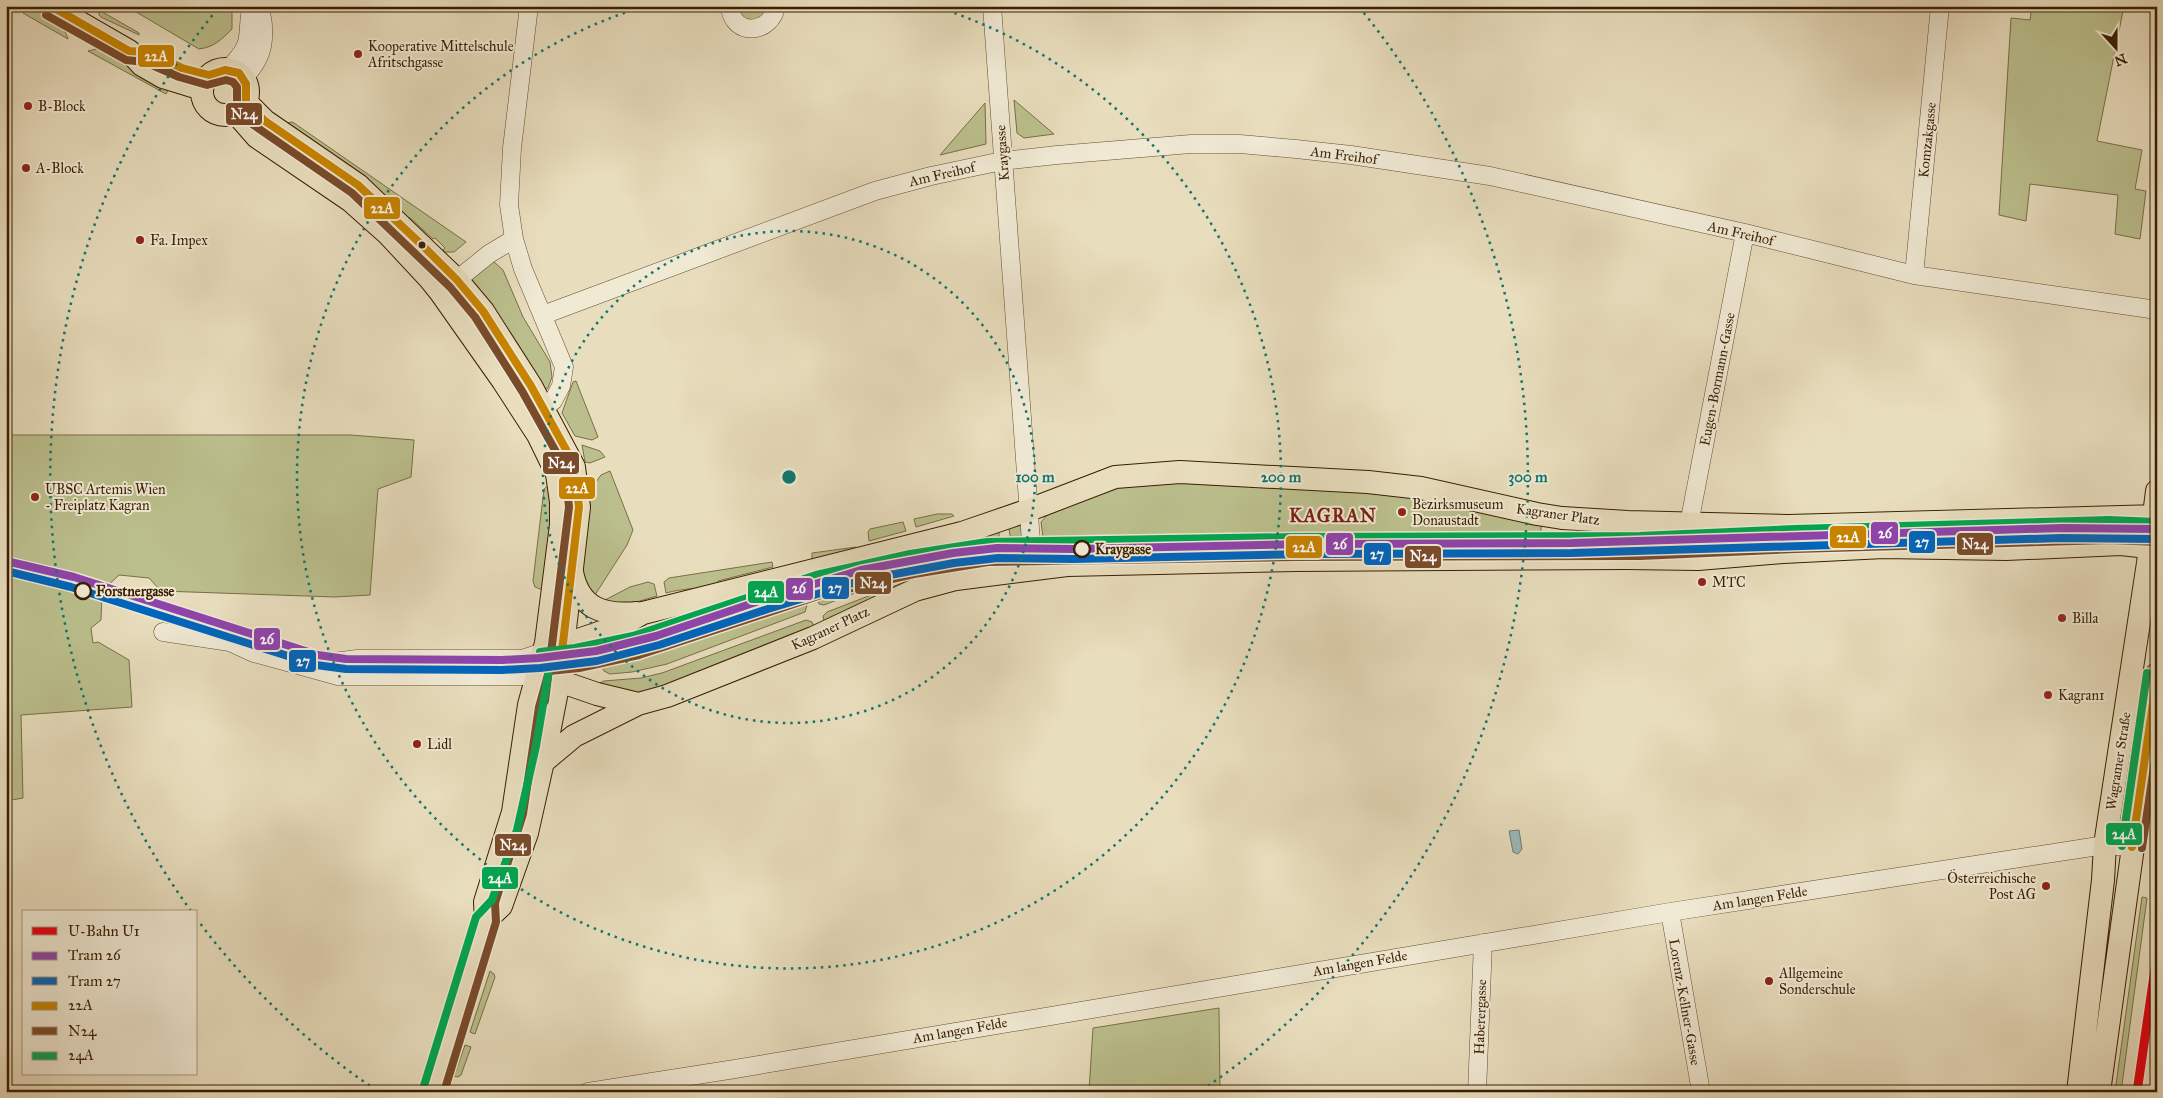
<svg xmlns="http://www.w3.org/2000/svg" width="2163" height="1098" font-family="'IM FELL Great Primer',serif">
<rect width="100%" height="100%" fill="#e8ddbd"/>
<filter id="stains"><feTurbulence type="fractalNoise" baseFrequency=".004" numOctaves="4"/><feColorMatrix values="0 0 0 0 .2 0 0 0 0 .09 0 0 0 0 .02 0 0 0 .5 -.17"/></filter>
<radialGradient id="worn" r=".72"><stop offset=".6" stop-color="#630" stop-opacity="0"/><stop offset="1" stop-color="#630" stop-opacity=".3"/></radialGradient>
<path fill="#bbbf8d" stroke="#7a6e46" d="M 126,6 L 232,6 L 232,29 C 221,40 214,47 199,49 Z
M 737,6 L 770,6 L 759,20 L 743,19 Z
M 2032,6 L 2124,6 L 2097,141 L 2142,150 L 2135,189 L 2146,191 L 2140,239 L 2115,234 L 2118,195 L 2030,184 L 2026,221 L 1999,215 L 2011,18 L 2030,20 Z
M 26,9 C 40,7 65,25 68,39 L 23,13 Z
M 99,10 L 139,33 L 139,35 L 101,17 L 99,15 Z
M 101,48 L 170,86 L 166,94 L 88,51 Z
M 1014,100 L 1054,134 L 1024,138 L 1017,133 Z
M 985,103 L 986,144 L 940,155 Z
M 292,122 L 294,123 L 466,242 L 454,252 L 445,252 L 443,250 L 445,248 L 435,238 L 433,239 L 409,217 L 405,222 L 287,123 Z
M 493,261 L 503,270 L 523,317 L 550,362 L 552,377 L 548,388 L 544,390 L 468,282 Z
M 576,381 L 598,437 L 592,440 L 575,436 L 562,413 L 573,382 Z
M 6,435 L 351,435 L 414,440 L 411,477 L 378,489 L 370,595 L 335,597 L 161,591 L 149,578 L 119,575 L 102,591 L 101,620 L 91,628 L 93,643 L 98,642 L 129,660 L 132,707 L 21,715 L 23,798 L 6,801 Z
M 582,445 L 600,451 L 605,457 L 590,463 L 585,462 Z
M 610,471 L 633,530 L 627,545 L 593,598 L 580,577 L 591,489 L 601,475 Z
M 1147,480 L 1348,485 L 1542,522 L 1540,537 L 1215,539 L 1215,542 L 1204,543 L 1204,535 L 1083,538 L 1082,541 L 1044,544 L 1041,522 L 1049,513 L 1116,485 Z
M 549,485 L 552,504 L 545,591 L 535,587 L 533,581 L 544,489 Z
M 937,514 L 952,514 L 954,516 L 916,527 L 914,519 Z
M 903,522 L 906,531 L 869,541 L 868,532 L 870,529 Z
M 1008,523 L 1019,523 L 1021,527 L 1022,542 L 1011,541 Z
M 999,528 L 999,543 L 957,548 L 955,540 Z
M 856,547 L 857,554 L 812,564 L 812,553 Z
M 772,562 L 773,567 L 718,581 L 719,585 C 701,589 684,588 666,593 L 664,582 L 669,578 Z
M 915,578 L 918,578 L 824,621 L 823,616 L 827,612 Z
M 877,579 L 873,586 L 824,605 L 819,604 L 816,595 Z
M 648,582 L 654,584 L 657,596 L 619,607 L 605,600 L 630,587 Z
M 805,598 L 807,605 L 805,612 L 667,664 L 632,672 L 610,674 L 604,671 L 601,665 Z
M 806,620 L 812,622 L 816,631 L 645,694 L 596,685 L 604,681 L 641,678 L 662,673 Z
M 2139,679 L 2139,723 L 2128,810 L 2123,810 Z
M 2142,897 L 2147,898 L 2121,1092 L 2115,1092 Z
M 490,971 L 494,974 L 495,977 L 475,1034 L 470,1032 Z
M 1219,1008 L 1220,1092 L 1089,1092 L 1093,1028 Z
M 465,1045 L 471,1047 L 461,1075 L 458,1077 L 454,1076 Z"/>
<path fill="#9cb9bc" stroke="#747b71" d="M 1519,830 L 1522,849 L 1518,854 L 1513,852 L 1509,831 Z"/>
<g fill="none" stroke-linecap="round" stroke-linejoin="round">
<defs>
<path id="minor" d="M 529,6 L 512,148 L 509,205 L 514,239 L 523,269 L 564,367 L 561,386 L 553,401 L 535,415
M 730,6 C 732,38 772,34 776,6
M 992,6 L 1033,569
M 229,69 C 235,61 245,52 247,42 C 250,31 248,18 252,6
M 244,78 C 249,72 255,65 258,58 C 265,45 265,19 258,6
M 1914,275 L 1940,6
M 448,287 L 489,254 L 514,239
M 543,315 L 875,191 L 931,176 L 1002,161 L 1057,155 L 1191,144 L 1240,144 L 1296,149 L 1351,155 L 1490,176 L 1745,233 L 1914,275 L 2157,310
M 1689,524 L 1745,233
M 163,632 L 230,642 L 254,653 L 338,676 L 537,676
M 311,665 L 357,659 L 522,659 L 543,652
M 1670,912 L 1701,1092
M 588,1092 L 735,1069 L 1670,912 L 2105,845 L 2132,847
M 1477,1092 L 1483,943"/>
<path id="major" d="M 51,6 L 129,51 L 142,65 L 163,77 L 202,89
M202 92a23 23 0 1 1 46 0a23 23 0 1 1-46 0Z
M 246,102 L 265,121 L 358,185 L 457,280 L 483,311 L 531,386 L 574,467 L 579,507 L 559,681 L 546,748 L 527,833 L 501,906 L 486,920
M 236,113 L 257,137 L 351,201 L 388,234 L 429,278 L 441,293 L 503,381 L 538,435 L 557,474 L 561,502 L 561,525 L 546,643 L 529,705 L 513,812 L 485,902 L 486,920 L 433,1092
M 572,572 C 579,609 604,616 637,613
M 543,652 L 622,625 L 643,613 L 962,533 L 1029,510 L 1115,477 L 1180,472 L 1368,482 L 1421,488 L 1537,514 L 1562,518 L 1628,522 L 1788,526 L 2157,516
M 537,676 L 559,681 L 597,694 L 638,704 L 667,696 L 813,638 L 915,590 L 956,579 L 1067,565 L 1296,560 L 1626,558 L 1698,559 L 1783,552 L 1884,547 L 2006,549 L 2121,544 L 2157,548
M 543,762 L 574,736 L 638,704
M 2078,1092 L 2103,880 L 2105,845 L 2148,563 L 2157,491
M 2099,1092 L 2157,674"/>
</defs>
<use href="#minor" stroke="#654e2f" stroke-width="19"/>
<use href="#major" stroke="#391e00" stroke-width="24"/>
<use href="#minor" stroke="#f0e9d4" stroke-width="18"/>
<use href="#major" stroke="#e8ddbd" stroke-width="22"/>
<defs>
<path id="bus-1" d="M 51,6 L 129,51 L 147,52 L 182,68 L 209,75 L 225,70 L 239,73 L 246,84 L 246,102
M 246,102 L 265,121 L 358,185 L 423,246 L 457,280 L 483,311 L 531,386 L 569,455 L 576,481 L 579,507 L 561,660
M 541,662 L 577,658 L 636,646 L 818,585 L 912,564 L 987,552 L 1295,547 L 1640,546 L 1795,539 L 2109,530 L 2157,532
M 2132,847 L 2157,676"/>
<path id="bus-2" d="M 46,15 L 126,60 L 145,62 L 179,77 L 207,85 L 226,80 L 233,82 L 237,87 L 237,106 L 252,124 L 352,193 L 450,287 L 475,317 L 522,391 L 560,459 L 566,479 L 569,507 L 545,701
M 2142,848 L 2157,746
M 444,1092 L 496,922 L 495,903 L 523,814 L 539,707 L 549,671 L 579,668 L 639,655 L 821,595 L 914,574 L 988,562 L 1295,557 L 1640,556 L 1795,549 L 2109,540 L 2157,542"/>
<path id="bus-3" d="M 540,652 L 575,648 L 633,636 L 816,575 L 910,554 L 987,542 L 1295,537 L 1640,536 L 1795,529 L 2109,520 L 2157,522
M 2122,846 L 2147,673
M 423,1089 L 476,917 L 492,900 L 517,830 L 536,746 L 551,658"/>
</defs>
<use href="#bus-1" stroke="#f0e9d4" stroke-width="11"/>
<use href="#bus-2" stroke="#f0e9d4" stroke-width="11"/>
<use href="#bus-3" stroke="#f0e9d4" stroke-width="11"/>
<use href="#bus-1" stroke="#c88400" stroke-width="8"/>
<use href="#bus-2" stroke="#7a4b2a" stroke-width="8"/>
<use href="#bus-3" stroke="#00a651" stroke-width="8"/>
<defs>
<path id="tram-1" d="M 6,561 L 74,577 L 318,655 L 346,659 L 502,660 L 539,658 L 596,651 L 656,636 L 765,599 L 861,570 L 953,553 L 997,548 L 1074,549 L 1309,544 L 1572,543 L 2061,528 L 2157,529"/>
<path id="tram-2" d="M 6,571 L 71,587 L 316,665 L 346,669 L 502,670 L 540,668 L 597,661 L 659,645 L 768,609 L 863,580 L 954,563 L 998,558 L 1074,559 L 1309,554 L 1572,553 L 2061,538 L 2157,539"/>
</defs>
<use href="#tram-1" stroke="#f0e9d4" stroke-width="11"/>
<use href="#tram-2" stroke="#f0e9d4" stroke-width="11"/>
<use href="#tram-1" stroke="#8e44ad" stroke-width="8"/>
<use href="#tram-2" stroke="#0065bd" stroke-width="8"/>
<defs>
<path id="metro-1" d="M 2137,1092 L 2157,955"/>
</defs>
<use href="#metro-1" stroke="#f0e9d4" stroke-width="12"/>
<use href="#metro-1" stroke="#e3000f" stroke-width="9"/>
</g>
<g fill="none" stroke="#0f766e" stroke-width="2.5" stroke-dasharray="2.5 5">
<circle cx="789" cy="477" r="246"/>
<path d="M933 6A492 492 0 1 1 645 6"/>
<path d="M376 1090A739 739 0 0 1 199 922M191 911A739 739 0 0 1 219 7M1359 7A739 739 0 0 1 1202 1090"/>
</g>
<g fill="#8f2418" stroke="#f0e9d4" stroke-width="2">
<circle cx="358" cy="54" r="5"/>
<circle cx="28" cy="106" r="5"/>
<circle cx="26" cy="168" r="5"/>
<circle cx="140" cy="240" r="5"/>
<circle cx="35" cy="497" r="5"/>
<circle cx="1402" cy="512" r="5"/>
<circle cx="1702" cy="582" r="5"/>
<circle cx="2062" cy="618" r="5"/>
<circle cx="2048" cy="695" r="5"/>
<circle cx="417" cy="744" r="5"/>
<circle cx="2046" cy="886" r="5"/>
<circle cx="1769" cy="981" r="5"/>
</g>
<circle fill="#391e00" stroke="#f0e9d4" stroke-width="2" cx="422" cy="245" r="4.5"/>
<g fill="#f0e9d4" stroke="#391e00" stroke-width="2.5">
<circle cx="1082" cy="549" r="8"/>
<circle cx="83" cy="591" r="8"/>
</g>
<g text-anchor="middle" stroke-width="4" stroke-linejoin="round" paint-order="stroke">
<g font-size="14" fill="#391e00" stroke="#f0e9d4" text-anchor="start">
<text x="368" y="51">Kooperative Mittelschule<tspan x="368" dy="16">Afritschgasse</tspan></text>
<text x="38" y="111">B-Block</text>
<text x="36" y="173">A-Block</text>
<text x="150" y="245">Fa. Impex</text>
<text x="45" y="494">UBSC Artemis Wien<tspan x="45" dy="16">- Freiplatz Kagran</tspan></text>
<text x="1412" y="509">Bezirksmuseum<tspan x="1412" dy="16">Donaustadt</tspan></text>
<text x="1712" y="587">MTC</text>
<text x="2072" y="623">Billa</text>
<text x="2058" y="700">Kagran1</text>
<text x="427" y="749">Lidl</text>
<text x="2036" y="883" text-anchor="end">Österreichische<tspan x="2036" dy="16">Post AG</tspan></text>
<text x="1779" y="978">Allgemeine<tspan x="1779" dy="16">Sonderschule</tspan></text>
</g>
<g font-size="14" fill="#391e00" stroke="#f0e9d4">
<text transform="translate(1927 140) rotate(-84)" y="5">Komzakgasse</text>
<text transform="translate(1002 153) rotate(-94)" y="5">Kraygasse</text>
<text transform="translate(1344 155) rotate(7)" y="5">Am Freihof</text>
<text transform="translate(942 174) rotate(-13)" y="5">Am Freihof</text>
<text transform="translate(1741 233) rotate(13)" y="5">Am Freihof</text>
<text transform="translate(1717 379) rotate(-79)" y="5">Eugen-Bormann-Gasse</text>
<text transform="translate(1558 514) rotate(8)" y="5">Kagraner Platz</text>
<text transform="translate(830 628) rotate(-25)" y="5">Kagraner Platz</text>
<text transform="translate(2118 761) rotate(-81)" y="5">Wagramer Straße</text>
<text transform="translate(1760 898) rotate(-9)" y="5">Am langen Felde</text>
<text transform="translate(1360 963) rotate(-10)" y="5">Am langen Felde</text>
<text transform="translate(1685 1002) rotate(80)" y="5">Lorenz-Kellner-Gasse</text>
<text transform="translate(1480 1017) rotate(-88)" y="5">Haberergasse</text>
<text transform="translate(960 1030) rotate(-10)" y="5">Am langen Felde</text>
</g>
<g font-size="14" font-weight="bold" fill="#391e00" stroke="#f0e9d4" text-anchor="start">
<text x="1095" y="554">Kraygasse</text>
<text x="96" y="596">Forstnergasse</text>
</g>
<g font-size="19" font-weight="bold" letter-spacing="1" fill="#7a1f14" stroke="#f0e9d4">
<text x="1333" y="522">KAGRAN</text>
</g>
</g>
<circle cx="789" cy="477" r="8" fill="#0f766e" stroke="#f0e9d4" stroke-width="2.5"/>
<g font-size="15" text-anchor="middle" font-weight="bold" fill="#0f766e" stroke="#f0e9d4" stroke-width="4" stroke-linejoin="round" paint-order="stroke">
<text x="1035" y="482">100 m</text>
<text x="1281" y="482">200 m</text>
<text x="1528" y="482">300 m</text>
</g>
<g stroke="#f0e9d4" stroke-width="2">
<rect x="137" y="44" width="38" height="24" rx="5" fill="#c88400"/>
<rect x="225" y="102" width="38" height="24" rx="5" fill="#7a4b2a"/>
<rect x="363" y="196" width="38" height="24" rx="5" fill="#c88400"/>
<rect x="542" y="451" width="38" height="24" rx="5" fill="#7a4b2a"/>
<rect x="558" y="476" width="38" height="24" rx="5" fill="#c88400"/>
<rect x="1870" y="521" width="29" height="24" rx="5" fill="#8e44ad"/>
<rect x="1829" y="525" width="38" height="24" rx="5" fill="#c88400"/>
<rect x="1908" y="530" width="28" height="24" rx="5" fill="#0065bd"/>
<rect x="1956" y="532" width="38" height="24" rx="5" fill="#7a4b2a"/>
<rect x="1325" y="532" width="29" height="24" rx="5" fill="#8e44ad"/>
<rect x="1285" y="535" width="38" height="24" rx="5" fill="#c88400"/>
<rect x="1363" y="542" width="29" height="24" rx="5" fill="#0065bd"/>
<rect x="1404" y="545" width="38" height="24" rx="5" fill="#7a4b2a"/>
<rect x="854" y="571" width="38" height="24" rx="5" fill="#7a4b2a"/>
<rect x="821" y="576" width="29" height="24" rx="5" fill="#0065bd"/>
<rect x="785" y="577" width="29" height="24" rx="5" fill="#8e44ad"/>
<rect x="747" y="580" width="38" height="24" rx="5" fill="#00a651"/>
<rect x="253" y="627" width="28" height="24" rx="5" fill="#8e44ad"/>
<rect x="288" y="649" width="29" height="24" rx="5" fill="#0065bd"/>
<rect x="2105" y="822" width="38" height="24" rx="5" fill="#00a651"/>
<rect x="494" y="833" width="38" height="24" rx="5" fill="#7a4b2a"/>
<rect x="481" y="866" width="38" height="24" rx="5" fill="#00a651"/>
</g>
<g font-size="14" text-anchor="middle" font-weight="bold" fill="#fff">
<text x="156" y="61">22A</text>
<text x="244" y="119">N24</text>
<text x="382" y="213">22A</text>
<text x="561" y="468">N24</text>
<text x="577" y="493">22A</text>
<text x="1885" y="538">26</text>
<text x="1848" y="542">22A</text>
<text x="1922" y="547">27</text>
<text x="1975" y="549">N24</text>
<text x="1340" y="549">26</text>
<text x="1304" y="552">22A</text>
<text x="1377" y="559">27</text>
<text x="1423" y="561">N24</text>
<text x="873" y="588">N24</text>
<text x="835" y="593">27</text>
<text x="799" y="593">26</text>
<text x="766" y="597">24A</text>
<text x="267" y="644">26</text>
<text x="303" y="666">27</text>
<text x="2124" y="839">24A</text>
<text x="513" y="850">N24</text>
<text x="500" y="883">24A</text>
</g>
<rect width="2163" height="1098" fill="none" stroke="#e8ddbd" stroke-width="25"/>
<rect x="8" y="8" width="2148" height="1083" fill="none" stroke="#391e00" stroke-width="2.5"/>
<rect x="12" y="12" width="2138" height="1073" fill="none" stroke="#391e00"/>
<rect x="22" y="910" width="175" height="165" fill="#f0e9d4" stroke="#a7987f"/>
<rect x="32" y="927" width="25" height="8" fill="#e3000f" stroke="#a7987f"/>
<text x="68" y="936" font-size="15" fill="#391e00">U-Bahn U1</text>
<rect x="32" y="952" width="25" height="8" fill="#8e44ad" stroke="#a7987f"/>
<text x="68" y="960" font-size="15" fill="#391e00">Tram 26</text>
<rect x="32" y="977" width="25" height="8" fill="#0065bd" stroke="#a7987f"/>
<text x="68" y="986" font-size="15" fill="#391e00">Tram 27</text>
<rect x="32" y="1002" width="25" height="8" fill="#c88400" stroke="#a7987f"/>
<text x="68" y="1010" font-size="15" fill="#391e00">22A</text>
<rect x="32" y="1027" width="25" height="8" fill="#7a4b2a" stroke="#a7987f"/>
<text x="68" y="1036" font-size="15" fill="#391e00">N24</text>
<rect x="32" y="1052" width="25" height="8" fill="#00a651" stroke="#a7987f"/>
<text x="68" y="1060" font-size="15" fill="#391e00">24A</text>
<g transform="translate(2116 48) rotate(159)" stroke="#f0e9d4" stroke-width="4" paint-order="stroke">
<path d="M0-4L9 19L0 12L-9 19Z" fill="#391e00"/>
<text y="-8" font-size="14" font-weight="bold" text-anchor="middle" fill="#391e00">N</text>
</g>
<rect width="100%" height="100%" filter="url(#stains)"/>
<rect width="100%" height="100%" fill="url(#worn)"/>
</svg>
